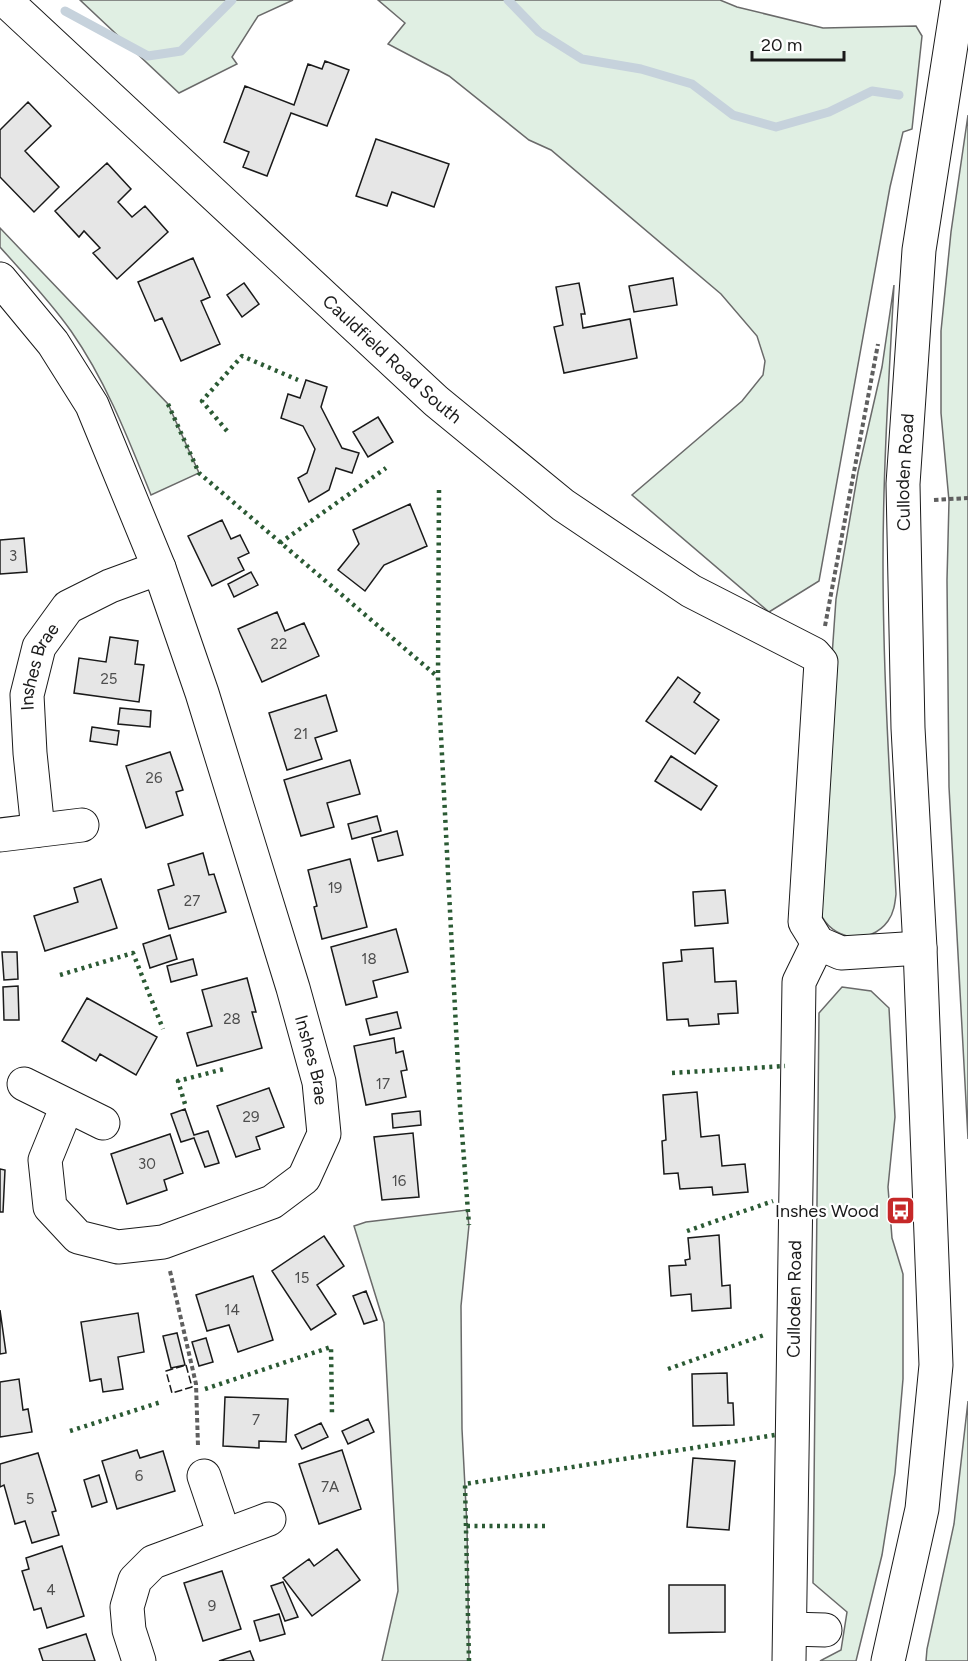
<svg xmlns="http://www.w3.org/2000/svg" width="968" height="1661" font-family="Figtree,sans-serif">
<rect width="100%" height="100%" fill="#fff"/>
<path fill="#e0efe3" stroke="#6a6a6a" stroke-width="1.5" d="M 80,0 L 293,0 L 258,16 L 232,57 L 237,64 L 179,93 Z
M 378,0 L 720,0 L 737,7 L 823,28 L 916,26 L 922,36 L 912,129 L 903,132 L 890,187 L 819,581 L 769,612 L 632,495 L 742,401 L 763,375 L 765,361 L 757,336 L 721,294 L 551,150 L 529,140 L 449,76 L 388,44 L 405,23 Z
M 968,115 L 968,1139 L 949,787 L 947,580 L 949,501 L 941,413 L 941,331 L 951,232 Z
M 0,228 L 168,404 L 199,473 L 151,495 C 128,438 106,381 71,331 C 50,301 24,274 0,247 Z
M 894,285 C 889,377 883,470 883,562 C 883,673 890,784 896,894 C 895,903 894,913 888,921 C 870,946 831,941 820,912 C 817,904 817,892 816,884 L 836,599 L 858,472 L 882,367 Z
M 842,987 L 871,991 L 889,1008 L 895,1117 L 888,1187 L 892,1238 L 903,1274 L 903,1379 L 895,1473 L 882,1555 L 856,1661 L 820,1661 L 841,1650 L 847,1612 L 813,1583 L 819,1013 Z
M 467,1210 L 469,1225 L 461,1306 L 462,1429 L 467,1526 L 469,1661 L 382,1661 L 398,1591 L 384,1323 L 354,1226 L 366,1222 Z
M 968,1401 L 968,1661 L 926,1661 L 927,1649 L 954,1524 Z"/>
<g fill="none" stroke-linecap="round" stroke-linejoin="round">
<path stroke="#c6d2dc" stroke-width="9" d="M 508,0 L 539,32 L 582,59 L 641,69 L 692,84 L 733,115 L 776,127 L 829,112 L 872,91 L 899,95
M 65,11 L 148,56 L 181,51 L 232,0"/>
</g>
<path fill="#e6e6e6" stroke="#1a1a1a" stroke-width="1.5" d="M 325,61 L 349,70 L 327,126 L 291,113 L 267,176 L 243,167 L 249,152 L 224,142 L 245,86 L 294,105 L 308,64 L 322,69 Z
M 28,102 L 51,126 L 25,151 L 59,187 L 34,212 L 0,177 L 0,130 Z
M 376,139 L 449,164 L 434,207 L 392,192 L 387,206 L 356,196 Z
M 107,163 L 131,189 L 118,202 L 132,217 L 145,206 L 168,232 L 117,279 L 93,253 L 100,248 L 84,231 L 79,237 L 55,211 Z
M 193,258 L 210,297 L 201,301 L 220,344 L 181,361 L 162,318 L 155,321 L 138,282 Z
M 673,278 L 677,305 L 634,312 L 629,286 Z
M 244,283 L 259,304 L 242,317 L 227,295 Z
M 579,283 L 585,314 L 581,314 L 583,328 L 630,319 L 637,358 L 564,373 L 554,327 L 563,325 L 556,287 Z
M 306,380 L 327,387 L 321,407 L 342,448 L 359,453 L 352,473 L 336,468 L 329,490 L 309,502 L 298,478 L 307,473 L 315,449 L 303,426 L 281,418 L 288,394 L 300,398 Z
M 378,417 L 393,442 L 368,457 L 353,432 Z
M 410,504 L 427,546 L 384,565 L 365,591 L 338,570 L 359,544 L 353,530 Z
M 222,520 L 231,539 L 240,535 L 249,553 L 238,558 L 244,570 L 212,586 L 188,536 Z
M 24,538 L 27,572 L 0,574 L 0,540 Z
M 251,572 L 258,585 L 234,597 L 228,584 Z
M 277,612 L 285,631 L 304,623 L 319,656 L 262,682 L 238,629 Z
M 110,637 L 138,641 L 135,664 L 144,665 L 139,702 L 74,693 L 79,658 L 106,662 Z
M 678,677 L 700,693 L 694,702 L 719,720 L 695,754 L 646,721 Z
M 326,695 L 337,731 L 315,738 L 322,759 L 287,770 L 269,713 Z
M 120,708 L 151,711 L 150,727 L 118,724 Z
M 92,727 L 119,731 L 117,745 L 90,741 Z
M 170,752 L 183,790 L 176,792 L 183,815 L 146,828 L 126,766 Z
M 671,756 L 717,786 L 701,810 L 655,781 Z
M 350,760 L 360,794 L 327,803 L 334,827 L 301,836 L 284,780 Z
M 377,816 L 381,831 L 352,839 L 348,824 Z
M 397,831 L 403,855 L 378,861 L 372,838 Z
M 203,853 L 209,875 L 214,874 L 226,912 L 169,929 L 158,890 L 174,885 L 168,864 Z
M 350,859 L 367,927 L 322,939 L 314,907 L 317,906 L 308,870 Z
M 101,879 L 117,928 L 45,951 L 34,916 L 78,902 L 74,888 Z
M 725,890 L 728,923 L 695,926 L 693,892 Z
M 396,929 L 408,972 L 373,981 L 377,997 L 346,1005 L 331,947 Z
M 170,935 L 177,959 L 150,968 L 143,944 Z
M 713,948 L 715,982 L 736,981 L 738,1013 L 718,1014 L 719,1024 L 689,1026 L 688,1019 L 667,1020 L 663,963 L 682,961 L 681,950 Z
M 2,952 L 17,952 L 18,979 L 4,980 Z
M 193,959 L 197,975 L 171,982 L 167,966 Z
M 247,978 L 256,1012 L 252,1012 L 262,1048 L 197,1066 L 187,1033 L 212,1026 L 202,990 Z
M 18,986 L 19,1020 L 4,1020 L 3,987 Z
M 87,998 L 157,1037 L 136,1075 L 100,1054 L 96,1061 L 62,1041 Z
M 397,1012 L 401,1028 L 370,1035 L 366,1019 Z
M 394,1038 L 396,1053 L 403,1051 L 407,1070 L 401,1071 L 406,1097 L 366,1105 L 354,1046 Z
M 269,1088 L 284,1127 L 256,1137 L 260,1149 L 236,1157 L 217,1106 Z
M 697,1092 L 701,1137 L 719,1135 L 722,1166 L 745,1164 L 748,1192 L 713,1195 L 712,1187 L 680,1189 L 678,1173 L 664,1174 L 662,1141 L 666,1140 L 663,1095 Z
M 185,1109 L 194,1135 L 208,1131 L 219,1163 L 205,1167 L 194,1138 L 181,1142 L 171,1114 Z
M 420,1111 L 421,1125 L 393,1128 L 392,1114 Z
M 413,1133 L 419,1197 L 382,1200 L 374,1137 Z
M 170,1134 L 183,1173 L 164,1180 L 167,1190 L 127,1204 L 111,1154 Z
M 0,1169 L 5,1170 L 3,1212 L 0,1212 Z
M 719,1235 L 722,1286 L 730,1285 L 731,1308 L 692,1311 L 691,1294 L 671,1296 L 669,1266 L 686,1265 L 685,1260 L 690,1259 L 688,1238 Z
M 324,1236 L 344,1266 L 317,1285 L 336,1314 L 311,1330 L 272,1271 Z
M 253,1276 L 273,1340 L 238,1352 L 229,1325 L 207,1331 L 196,1295 Z
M 366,1291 L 377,1320 L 364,1324 L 353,1296 Z
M 0,1310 L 6,1353 L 0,1354 Z
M 138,1313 L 144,1352 L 118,1357 L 123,1389 L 103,1392 L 101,1379 L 90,1381 L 81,1322 Z
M 177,1333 L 185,1365 L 171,1368 L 163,1336 Z
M 206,1338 L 213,1362 L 199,1366 L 192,1342 Z
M 727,1373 L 728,1403 L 733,1403 L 734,1425 L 693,1426 L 692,1374 Z
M 19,1379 L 23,1410 L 28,1409 L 32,1432 L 0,1437 L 0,1382 Z
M 225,1397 L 288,1399 L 286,1442 L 259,1441 L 259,1448 L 223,1446 Z
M 368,1419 L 374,1432 L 348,1444 L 342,1431 Z
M 321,1423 L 328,1437 L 302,1449 L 295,1435 Z
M 137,1450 L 140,1458 L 163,1451 L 175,1491 L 117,1509 L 102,1461 Z
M 342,1450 L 361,1509 L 319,1524 L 299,1464 Z
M 38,1453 L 56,1511 L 52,1512 L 59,1535 L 32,1543 L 25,1521 L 15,1524 L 4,1485 L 0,1487 L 0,1464 Z
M 693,1458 L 735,1461 L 729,1530 L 687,1527 Z
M 99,1475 L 107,1502 L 92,1507 L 84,1480 Z
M 62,1546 L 84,1616 L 47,1628 L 41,1608 L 34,1610 L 22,1571 L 29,1569 L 26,1558 Z
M 337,1549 L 360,1580 L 312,1616 L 283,1578 L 309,1559 L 314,1566 Z
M 222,1571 L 241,1629 L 203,1641 L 184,1583 Z
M 283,1582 L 298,1617 L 285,1621 L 271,1586 Z
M 669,1585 L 725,1585 L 725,1632 L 669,1633 Z
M 279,1614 L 285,1634 L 260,1641 L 254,1621 Z
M 86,1634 L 95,1661 L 43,1661 L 39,1649 Z
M 250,1651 L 254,1661 L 219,1661 Z"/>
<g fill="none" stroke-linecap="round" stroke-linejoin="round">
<defs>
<g id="minor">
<path id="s1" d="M 5,0 L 436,401 L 563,505 L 691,591 L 814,654 L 821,662 L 805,922 L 818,943 L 841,953 L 920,948"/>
<path id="s2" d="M 0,279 L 53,343 L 92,405 L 159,568 L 202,693 L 293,988 L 319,1082 L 324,1134 L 304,1178 L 272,1202 L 163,1242 L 118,1247 L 78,1237 L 50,1207 L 45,1160 L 67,1106"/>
<path id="s3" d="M 38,830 L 30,753 L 27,695 L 39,647 L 68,607 L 110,586 L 159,568"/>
<path d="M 0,835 L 82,825"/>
<path d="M 24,1084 L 103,1123"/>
<path d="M 204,1476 L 224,1535"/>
<path d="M 790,1629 L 825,1630"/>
<path d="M 139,1661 L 129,1630 L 127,1607 L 135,1580 L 153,1562 L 269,1519"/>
<path id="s4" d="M 789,1661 L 799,982 L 818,943"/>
</g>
<g id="major">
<path id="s5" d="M 888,1661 L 922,1509 L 936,1365 L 920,948 L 908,728 L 903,484 L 919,250 L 958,0"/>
</g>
</defs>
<use href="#minor" stroke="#1a1a1a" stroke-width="35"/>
<use href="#major" stroke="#1a1a1a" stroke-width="35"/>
<path stroke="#5f5f5f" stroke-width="4" stroke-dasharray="4.5 3" stroke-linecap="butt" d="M 934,500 L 968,498
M 825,626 L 878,344
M 170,1271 L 196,1384 L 198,1446"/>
<use href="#minor" stroke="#fff" stroke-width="33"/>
<use href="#major" stroke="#fff" stroke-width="33"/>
<path stroke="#2b5a34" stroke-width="4.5" stroke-dasharray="3 4.5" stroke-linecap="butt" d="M 168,404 L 199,473 L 438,677
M 227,431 L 202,401 L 242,356 L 298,380
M 439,490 L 438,677 L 460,1106 L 469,1225
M 280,543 L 386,468
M 60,975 L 133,953 L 163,1029
M 672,1073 L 785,1066
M 185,1104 L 178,1081 L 224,1069
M 687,1231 L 773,1201
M 668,1369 L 767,1334
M 205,1389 L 331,1347 L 332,1415
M 70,1431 L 161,1402
M 467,1526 L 548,1526
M 469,1661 L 465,1484 L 775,1435"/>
<path stroke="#1a1a1a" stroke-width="1.5" stroke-dasharray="8 3" stroke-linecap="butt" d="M 186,1365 L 192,1387 L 172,1393 L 166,1371 Z"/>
</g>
<defs>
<symbol id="bus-square" viewBox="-11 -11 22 22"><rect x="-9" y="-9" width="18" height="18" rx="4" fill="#c62828" stroke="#fff"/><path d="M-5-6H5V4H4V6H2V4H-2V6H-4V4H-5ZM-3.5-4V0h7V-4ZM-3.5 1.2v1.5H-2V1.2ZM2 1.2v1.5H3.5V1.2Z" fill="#fff"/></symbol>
</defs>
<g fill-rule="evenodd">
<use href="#bus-square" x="884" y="1194" width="33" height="33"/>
</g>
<g text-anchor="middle" stroke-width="4.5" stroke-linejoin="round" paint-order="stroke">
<g font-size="15" fill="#4d4d4d">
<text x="13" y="561">3</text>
<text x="279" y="649">22</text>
<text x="109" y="684">25</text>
<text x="301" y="739">21</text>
<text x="154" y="783">26</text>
<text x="335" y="893">19</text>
<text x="192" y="906">27</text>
<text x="369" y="964">18</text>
<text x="232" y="1024">28</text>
<text x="383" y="1089">17</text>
<text x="251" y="1122">29</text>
<text x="147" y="1169">30</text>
<text x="399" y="1186">16</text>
<text x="302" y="1283">15</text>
<text x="232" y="1315">14</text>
<text x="256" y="1425">7</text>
<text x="139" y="1481">6</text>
<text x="330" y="1492">7A</text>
<text x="30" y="1504">5</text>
<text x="51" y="1595">4</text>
<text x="212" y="1611">9</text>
</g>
<g font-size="18" fill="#1a1a1a" stroke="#fff">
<text dy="6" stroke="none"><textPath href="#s1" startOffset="528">Cauldfield Road South</textPath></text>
<text dy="6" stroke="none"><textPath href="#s5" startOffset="1194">Culloden Road</textPath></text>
<text dy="6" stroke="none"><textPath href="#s3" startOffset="166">Inshes Brae</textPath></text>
<text dy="6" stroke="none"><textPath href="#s2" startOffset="848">Inshes Brae</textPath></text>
<text dy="6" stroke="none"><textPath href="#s4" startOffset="362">Culloden Road</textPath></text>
</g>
<g font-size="18" fill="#1a1a1a" stroke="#fff" text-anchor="end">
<text x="879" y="1217">Inshes Wood</text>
</g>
</g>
<path d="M752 51v9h92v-9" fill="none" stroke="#1a1a1a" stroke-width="3"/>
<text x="761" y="51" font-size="18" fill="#1a1a1a" stroke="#ffffff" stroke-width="4.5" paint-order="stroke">20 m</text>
</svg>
